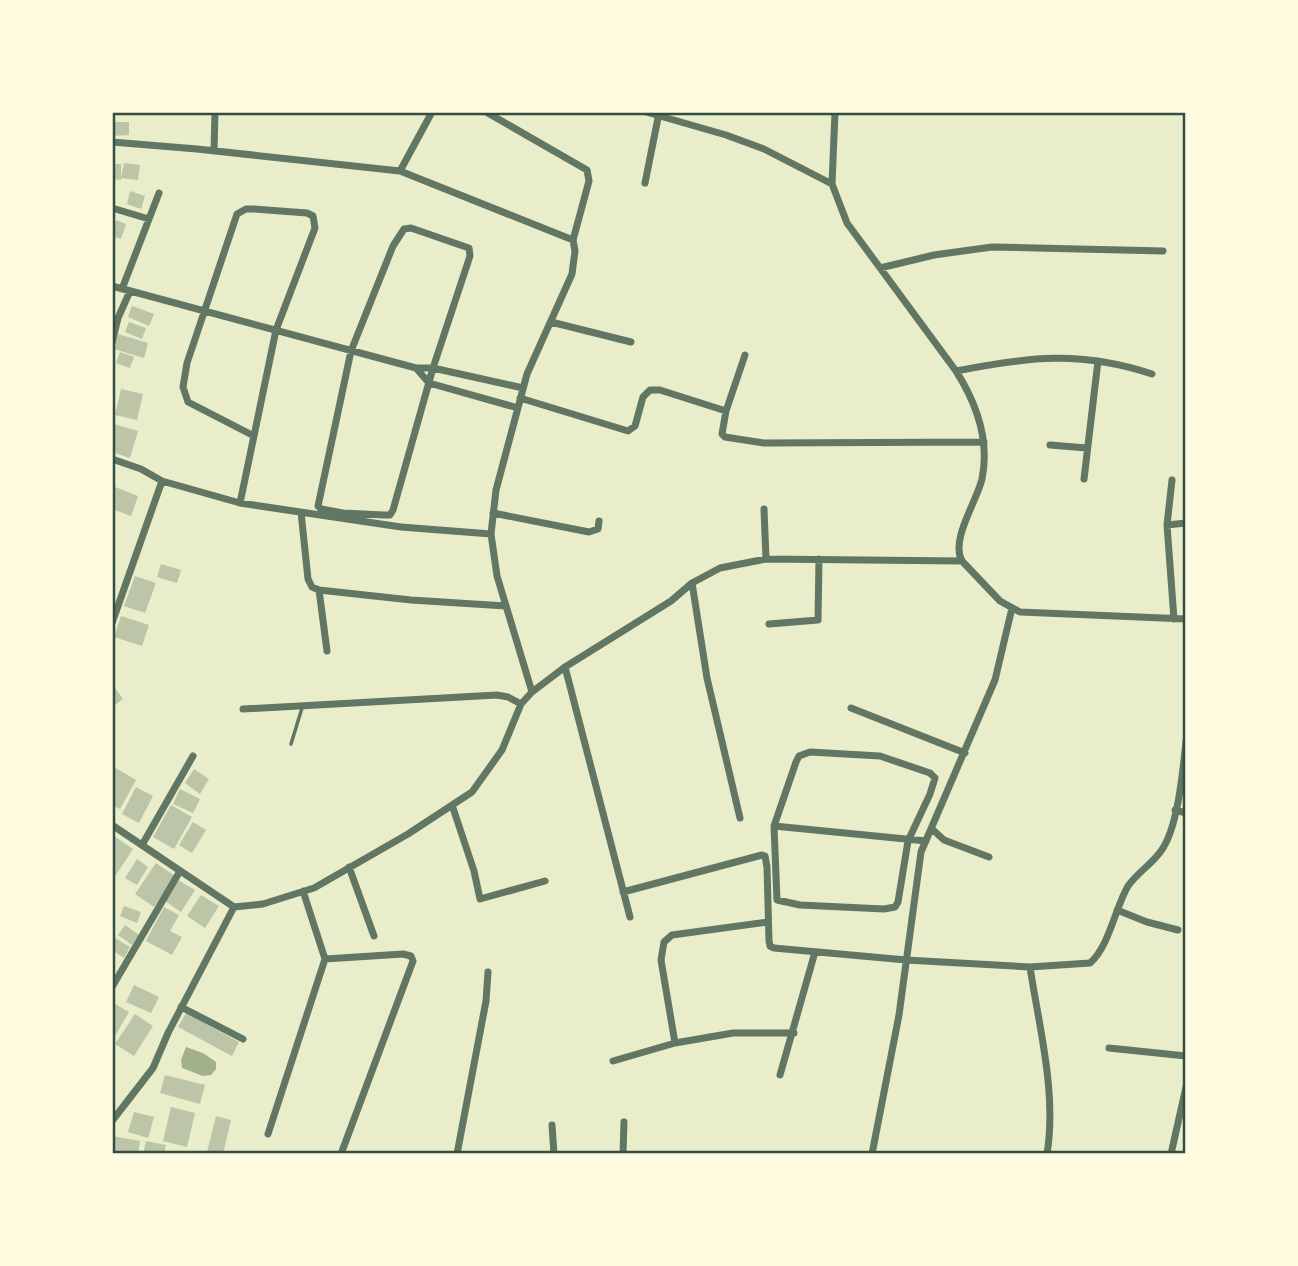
<svg xmlns="http://www.w3.org/2000/svg" width="1298" height="1266" font-family="'Times New Roman',serif">
<rect width="100%" height="100%" fill="#e9edc9"/>
<path fill="#a3b18a" d="M 186,1047 L 203,1053 L 216,1062 L 216,1069 L 211,1075 L 203,1076 L 182,1068 L 181,1060 Z"/>
<path fill="#bcc5a7" d="M 112,122 L 129,122 L 129,135 L 112,136 Z
M 124,163 L 140,165 L 138,180 L 121,178 Z
M 113,164 L 121,164 L 121,180 L 112,179 Z
M 130,191 L 145,196 L 141,209 L 127,204 Z
M 116,220 L 126,224 L 121,239 L 112,236 Z
M 132,306 L 154,314 L 149,326 L 128,317 Z
M 129,322 L 146,328 L 142,339 L 125,332 Z
M 118,334 L 148,343 L 144,358 L 114,349 Z
M 120,352 L 134,357 L 130,368 L 116,363 Z
M 121,389 L 143,394 L 137,420 L 115,415 Z
M 114,424 L 138,431 L 130,458 L 112,452 Z
M 115,487 L 138,496 L 131,516 L 112,509 L 112,495 Z
M 161,564 L 181,570 L 177,583 L 157,577 Z
M 135,576 L 156,583 L 145,613 L 124,606 Z
M 121,616 L 149,625 L 142,646 L 114,637 Z
M 112,684 L 123,699 L 112,707 Z
M 114,767 L 136,780 L 120,809 L 112,805 Z
M 194,769 L 209,779 L 200,794 L 185,783 Z
M 136,787 L 153,796 L 139,823 L 122,814 Z
M 180,789 L 200,799 L 193,813 L 173,804 Z
M 171,805 L 192,817 L 174,849 L 153,837 Z
M 193,822 L 206,830 L 192,853 L 179,845 Z
M 114,836 L 133,849 L 112,881 L 112,839 Z
M 137,859 L 148,867 L 137,885 L 125,878 Z
M 156,863 L 175,876 L 154,907 L 135,894 Z
M 178,880 L 195,890 L 181,912 L 165,901 Z
M 201,895 L 219,906 L 205,928 L 187,916 Z
M 124,906 L 141,912 L 137,923 L 120,916 Z
M 164,907 L 179,915 L 170,931 L 182,937 L 172,955 L 146,941 Z
M 125,925 L 139,935 L 132,945 L 118,935 Z
M 112,936 L 130,947 L 124,958 L 112,950 Z
M 134,985 L 159,997 L 151,1013 L 126,1002 Z
M 112,1002 L 129,1012 L 112,1041 Z
M 186,1013 L 239,1042 L 232,1056 L 178,1027 Z
M 135,1014 L 153,1026 L 134,1056 L 115,1044 Z
M 165,1075 L 205,1085 L 200,1104 L 160,1093 Z
M 171,1107 L 195,1113 L 187,1147 L 163,1141 Z
M 134,1112 L 154,1117 L 148,1138 L 128,1132 Z
M 216,1116 L 231,1120 L 223,1154 L 207,1152 Z
M 112,1136 L 140,1141 L 138,1154 L 112,1154 Z
M 146,1141 L 166,1145 L 164,1154 L 143,1154 Z"/>
<g fill="none" stroke-linecap="round" stroke-linejoin="round">
<path stroke="#617663" stroke-width="3.5" d="M 291,744 L 302,708"/>
<path stroke="#617663" stroke-width="7" d="M 486,112 L 587,170 L 589,181 L 573,240
M 646,112 L 726,135 L 764,149 L 832,184
M 835,112 L 832,184 L 847,223 L 956,371 C 977,404 990,440 982,479 C 977,501 950,540 962,561 L 1000,601 L 1020,612 L 1186,619
M 112,142 L 197,149 L 400,171 L 432,112
M 214,151 L 215,112
M 400,171 L 573,240 L 575,251 L 572,274 L 527,374 L 496,490 L 491,534 L 497,576 L 532,692
M 645,183 L 659,113
M 112,208 L 149,219
M 411,228 L 466,247 L 469,248 L 470,256 L 433,368 L 393,510 L 390,515 L 384,515 L 343,513 L 321,509 L 318,506 L 351,351 L 393,246 L 404,229 Z
M 880,268 L 934,255 L 992,247 L 1163,251
M 112,286 L 416,368 L 433,368 L 523,388
M 122,289 L 159,193
M 551,322 L 631,342
M 112,343 L 118,318 L 130,291
M 745,355 L 726,411 L 722,434 L 725,437 L 764,443 L 984,442
M 416,368 L 429,383 L 518,408
M 956,371 C 1028,357 1080,350 1152,374
M 520,398 L 628,431 L 635,426 L 643,397 L 650,390 L 660,390 L 726,411
M 1050,445 L 1087,448
M 112,459 L 141,469 L 162,481 L 240,503 L 401,527 L 491,534
M 1084,479 L 1098,361
M 240,503 L 276,330 L 315,228 L 313,216 L 307,213 L 253,209 L 246,209 L 237,214 L 187,363 L 183,387 L 188,402 L 254,436
M 764,509 L 766,559
M 301,512 L 308,579 L 312,587 L 319,590 L 411,600 L 506,606
M 493,513 L 589,532 L 598,529 L 599,521
M 1167,525 L 1172,480
M 692,583 L 707,678 L 740,818
M 319,590 L 327,651
M 1174,619 L 1167,525 L 1186,523
M 112,623 L 162,481
M 769,624 L 818,620 L 819,559
M 565,667 L 630,917
M 851,708 L 965,753
M 243,709 L 497,695 L 508,697 L 521,704
M 810,752 L 880,756 L 930,773 L 935,778 L 930,794 L 908,841 L 898,902 L 895,907 L 884,909 L 800,905 L 777,900 L 774,826 L 796,762 L 799,756 Z
M 452,805 L 474,871 L 480,899 L 545,881
M 1175,810 L 1186,813
M 112,825 L 234,907
M 774,826 L 926,841
M 932,829 L 944,840 L 989,857
M 142,845 L 193,756
M 349,867 L 374,936
M 623,892 L 762,855 L 765,856 L 767,867 L 769,941 L 770,946 L 774,948 L 906,960 L 1030,967 L 1090,963 C 1109,947 1115,908 1128,886 C 1137,873 1152,864 1161,851 C 1178,828 1183,770 1186,741
M 234,907 L 263,904 L 314,888 L 408,834 L 472,792 L 502,750 L 521,704 L 532,692 L 565,667 L 671,601 L 692,583 L 720,568 L 766,559 L 962,561
M 1117,910 L 1147,922 L 1178,930
M 325,959 L 403,954 L 411,956 L 413,961 L 341,1154
M 1030,967 C 1039,1027 1057,1093 1047,1154
M 112,987 L 180,871
M 181,1007 L 243,1039
M 675,1043 L 661,960 L 664,942 L 672,935 L 768,922
M 1109,1048 L 1186,1056
M 613,1061 L 675,1043 L 733,1033 L 794,1033
M 780,1075 L 815,952
M 112,1121 L 153,1068 L 168,1033 L 234,907
M 552,1125 L 554,1154
M 268,1134 L 325,959 L 303,891
M 457,1154 L 486,1001 L 488,972
M 623,1154 L 624,1122
M 872,1154 L 899,1015 L 921,852 L 995,680 L 1012,608
M 1171,1154 L 1186,1087"/>
</g>
<rect width="1298" height="1266" fill="none" stroke="#fefae0" stroke-width="228"/>
<rect x="114" y="114" width="1070" height="1038" fill="none" stroke="#344e41" stroke-width="2.5"/>
</svg>
